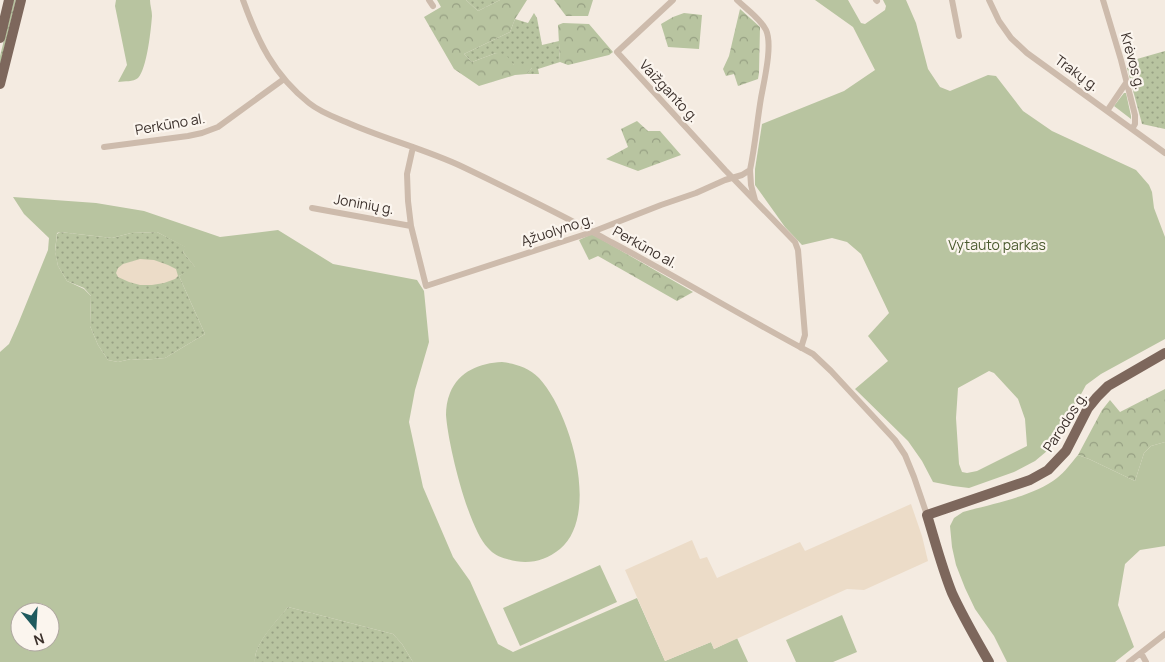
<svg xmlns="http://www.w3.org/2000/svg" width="1165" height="662" font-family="Manrope,sans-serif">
<defs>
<pattern id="grass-dots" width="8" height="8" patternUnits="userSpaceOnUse" patternTransform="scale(1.25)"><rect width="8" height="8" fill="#b8c4a0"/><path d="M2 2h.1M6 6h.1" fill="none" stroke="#97a083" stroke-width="1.8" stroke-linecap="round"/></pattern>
<pattern id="forest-crowns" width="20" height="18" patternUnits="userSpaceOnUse" patternTransform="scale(1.25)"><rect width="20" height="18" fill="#b8c4a0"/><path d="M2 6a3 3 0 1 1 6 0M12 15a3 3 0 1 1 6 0" fill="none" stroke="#97a083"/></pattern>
</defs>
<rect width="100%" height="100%" fill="#f4ebe1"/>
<path fill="url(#grass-dots)" d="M 14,0 L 16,0 L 0,66 L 0,56 Z
M 466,0 L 500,0 L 478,11 Z
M 534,13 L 537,18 L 542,45 L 559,41 L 560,62 L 538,69 L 539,74 L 527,74 L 532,68 L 514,65 L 496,53 L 472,62 L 464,54 L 510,32 L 515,19 L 528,23 Z
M 1165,51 L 1165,129 L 1142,124 L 1127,68 L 1137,59 Z
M 60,232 L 112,238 L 131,233 L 157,232 L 186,247 L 183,252 L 196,268 L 179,276 L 205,334 L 165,358 L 142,360 L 131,359 L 118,362 L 108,360 L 98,345 L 90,326 L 91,296 L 84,288 L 67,281 L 58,266 L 55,252 L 57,234 Z
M 288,607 L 393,634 L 402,644 L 413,662 L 255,662 C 253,645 277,620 288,607 Z"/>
<path fill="url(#forest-crowns)" d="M 437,0 L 466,0 L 478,11 L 500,0 L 527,0 L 515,19 L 510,32 L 464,54 L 472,62 L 496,53 L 506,55 L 514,65 L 530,65 L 532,68 L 527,74 L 515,75 L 479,86 L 454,69 L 424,17 L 441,7 Z
M 554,0 L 593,0 L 588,16 L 566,16 Z
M 740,9 L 760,27 L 759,73 L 758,79 L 738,86 L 734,74 L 726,76 L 723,69 L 729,56 Z
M 684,13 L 702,15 L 699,49 L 668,47 L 661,24 L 673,17 Z
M 563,23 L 589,24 L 613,52 L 609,55 L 568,65 L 560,62 L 558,25 Z
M 637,121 L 648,131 L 660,131 L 681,155 L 638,171 L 606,159 L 628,147 L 621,129 Z
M 592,234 L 693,292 L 677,301 L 598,256 L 589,260 L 579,240 Z
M 1165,389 L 1165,442 L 1151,446 L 1144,453 L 1135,481 L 1089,459 L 1078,455 L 1102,410 L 1110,400 L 1120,412 Z"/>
<path fill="#b8c4a0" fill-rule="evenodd" d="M 116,0 L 150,0 C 150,5 152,11 152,16 C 151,29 147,69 138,78 C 133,82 125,81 118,82 L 127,65 L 115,6 Z
M 815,0 L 848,0 L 861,23 L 865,24 L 885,10 L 886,6 L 883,0 L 906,0 L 916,23 L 928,69 L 940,87 L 950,91 L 988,75 L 996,76 L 1023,111 L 1052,131 L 1136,170 L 1149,185 L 1152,192 L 1154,208 L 1165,237 L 1165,339 L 1101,374 L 1086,385 L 1053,446 L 1035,461 L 1014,472 L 969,488 L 953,486 L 933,482 L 922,461 L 908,441 L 855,389 L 888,361 L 868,336 L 889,313 L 861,254 L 847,242 L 832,238 L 802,245 L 785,227 L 755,185 L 755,169 L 762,124 L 844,91 L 875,70 L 853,27 ZM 989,371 L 994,373 L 1018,399 L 1025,419 L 1027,446 L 977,471 L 967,473 L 962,472 L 959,464 L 956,418 L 958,388 Z
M 1124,93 L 1126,93 L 1131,116 L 1131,119 L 1114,106 Z
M 13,197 L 96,203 L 144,211 L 220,237 L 278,230 L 333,264 L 417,280 L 424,291 L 429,342 L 415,390 L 409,422 L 423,487 L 453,557 L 470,581 L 498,644 L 513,652 L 637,598 L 665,661 L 711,642 L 714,649 L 737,638 L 748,662 L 413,662 L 402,644 L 393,634 L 288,607 C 277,621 253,645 255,662 L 0,662 L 0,352 L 9,344 L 18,324 L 48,250 L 49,238 L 24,214 ZM 60,232 L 112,238 L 131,233 L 157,232 L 185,247 L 183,252 L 195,267 L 179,276 L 205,334 L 165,358 L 142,360 L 131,359 L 118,362 L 108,360 L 98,345 L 90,326 L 91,296 L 84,289 L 67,281 L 58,266 L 55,251 L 57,233 ZM 20,612 L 50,612 L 50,642 L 20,642 Z
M 502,362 C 516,364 528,367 539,378 C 570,411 601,515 560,549 C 544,562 526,565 507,559 C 499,557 493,554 488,548 C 468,528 448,444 446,415 C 446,408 447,400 450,393 C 459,371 480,363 502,362 Z
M 1165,442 L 1165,546 L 1140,550 L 1125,564 L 1118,605 L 1134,647 L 1115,662 L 1007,662 L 994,636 L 975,609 L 965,588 L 956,565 L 952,547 L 950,526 L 954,518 L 963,512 C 991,504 1035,496 1057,478 C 1065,472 1071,463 1078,455 L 1089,459 L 1135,481 L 1144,453 L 1151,446 Z
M 600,565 L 617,602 L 520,646 L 503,608 Z
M 842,615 L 857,652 L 833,662 L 796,662 L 786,640 Z"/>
<path fill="#ecdcc8" d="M 140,259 L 154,260 L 168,265 L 176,269 L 178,276 L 175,279 L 164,283 L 152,285 L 140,285 L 129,282 L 118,277 L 116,273 L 118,268 L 123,264 Z
M 911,504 L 922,536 L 928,561 L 864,590 L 847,589 L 714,649 L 711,642 L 665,661 L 625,570 L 692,540 L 700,559 L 707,557 L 717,578 L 800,542 L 805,551 Z"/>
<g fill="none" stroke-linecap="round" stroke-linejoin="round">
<path stroke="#cdbbac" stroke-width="6" d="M 243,0 C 258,42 274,75 309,103 C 320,112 334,117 346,122 C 384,139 425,149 463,167 C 513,191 563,215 611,242 C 679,278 745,318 813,354 L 831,371 L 895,440 L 905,455 L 914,477 L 927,515
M 429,0 L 433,6
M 673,0 L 617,52 L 725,170 L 795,242 L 798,250 L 805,335 L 801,348
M 737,0 C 746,9 760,18 766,30 C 773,45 764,81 761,98 C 757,122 755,146 750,170 L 751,185 L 755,200
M 876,0 L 877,1
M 952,0 L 959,36
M 989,0 L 999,21 L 1011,38 L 1027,53 L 1165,153
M 1103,0 L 1121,60 L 1135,115 L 1135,124 L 1132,129
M 1107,111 L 1126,83
M 104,147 L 188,136 L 202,133 L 218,127 L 284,79
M 413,147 L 407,174 L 408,201 L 411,226 L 426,286 L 592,232 L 661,205 L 696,193 L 725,180 L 742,175 L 750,170
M 312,208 L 411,226
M 1141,653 L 1146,662
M 1129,662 L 1165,634"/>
<path stroke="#7d675c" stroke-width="10" d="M 0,38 L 9,0
M 0,84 L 21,0
M 989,662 C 976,639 963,617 952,593 C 942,568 935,541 927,515 L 1030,480 L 1048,470 L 1066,451 L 1088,408 L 1097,397 L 1108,386 L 1165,353"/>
</g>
<g text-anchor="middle" stroke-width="4.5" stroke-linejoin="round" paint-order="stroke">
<g font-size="14" fill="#3b302b" stroke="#fbf5ee">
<text transform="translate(1133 61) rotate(75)" y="5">Krėvos g.</text>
<text transform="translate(1077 73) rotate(36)" y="5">Trakų g.</text>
<text transform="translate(669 91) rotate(47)" y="5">Vaižganto g.</text>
<text transform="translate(170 124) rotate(-10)" y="5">Perkūno al.</text>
<text transform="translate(364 204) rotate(10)" y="5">Joninių g.</text>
<text transform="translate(557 230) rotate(-18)" y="5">Ąžuolyno g.</text>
<text transform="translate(645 247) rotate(29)" y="5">Perkūno al.</text>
<text transform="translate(1065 422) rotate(-57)" y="5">Parodos g.</text>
</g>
<g font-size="14" fill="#4a5a2e" stroke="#fbf5ee">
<text x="997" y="250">Vytauto parkas</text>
</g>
</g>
<g transform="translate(35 627) rotate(162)"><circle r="24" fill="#fbf5ee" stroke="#aea6a0"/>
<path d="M0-4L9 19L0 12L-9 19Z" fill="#1f5a5e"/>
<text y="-8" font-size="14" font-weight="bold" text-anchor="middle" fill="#3b302b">N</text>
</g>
</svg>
